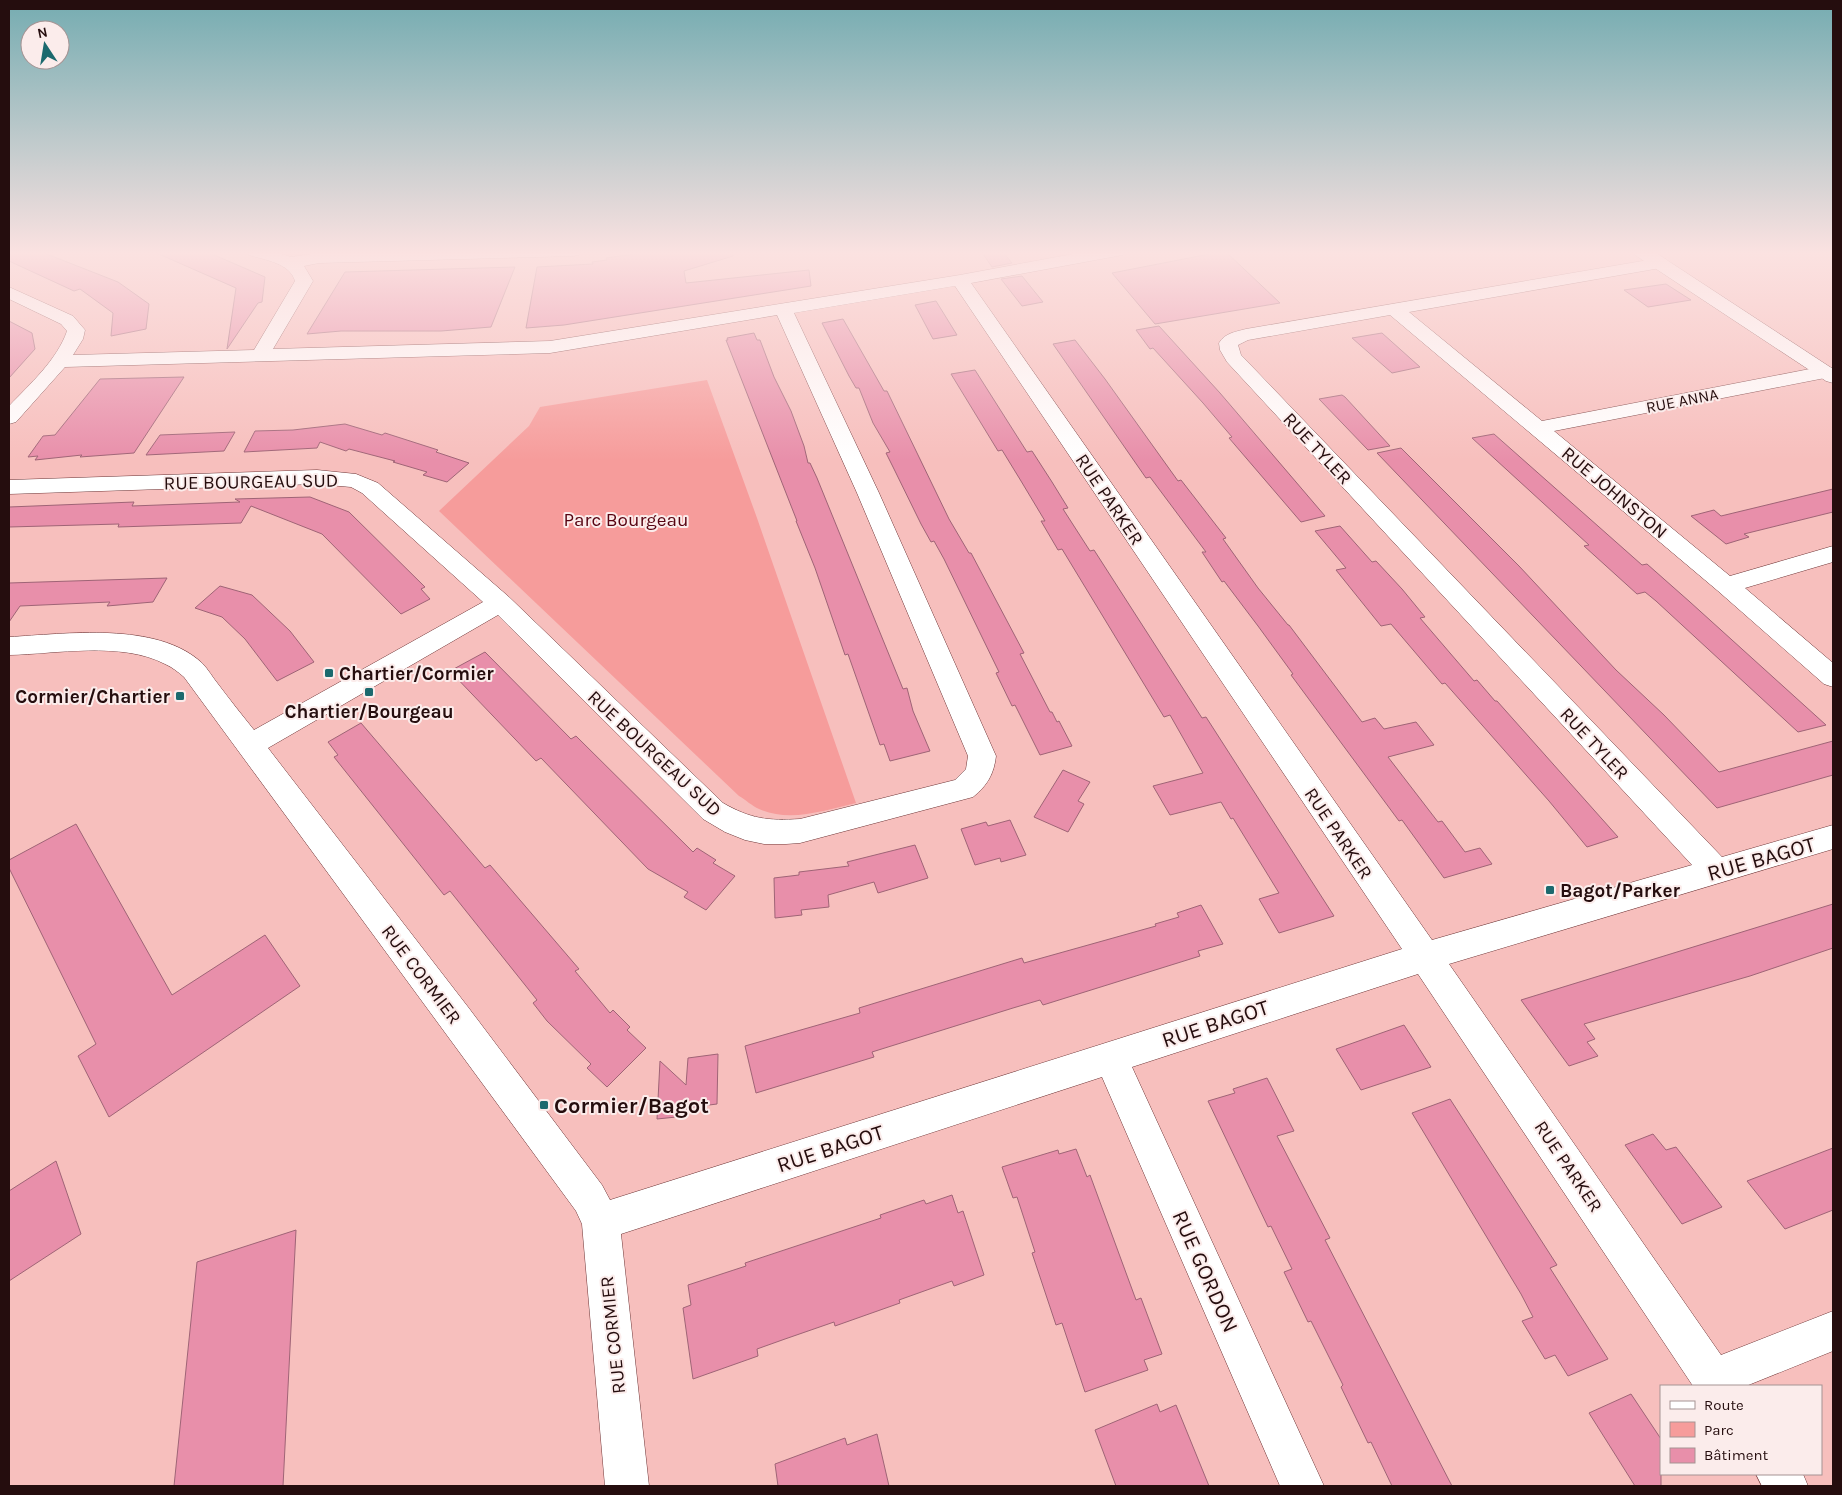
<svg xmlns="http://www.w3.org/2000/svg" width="1842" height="1495" font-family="Karla,sans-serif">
<rect width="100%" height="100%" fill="#f7bfbd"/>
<path fill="#f69c9b" d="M 707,380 L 757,518 L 856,803 C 825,810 790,823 759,809 C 752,806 746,800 739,796 L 439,511 L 529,426 L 540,407 Z"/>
<path fill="#e88faa" stroke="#9f6476" d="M 9,251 L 39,251 L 118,282 L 149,304 L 146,329 L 111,336 L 113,313 L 80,289 L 74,291 L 9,261 Z
M 152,251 L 205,251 L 265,277 L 262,302 L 258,303 L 227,349 L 236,288 Z
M 657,251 L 732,251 L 733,256 L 684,271 L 686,283 L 809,270 L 811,286 L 564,325 L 526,328 L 537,267 L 593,264 L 592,262 L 607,260 L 606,258 Z
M 981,251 L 1002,251 L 1012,263 L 992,267 Z
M 1225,251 L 1280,303 L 1155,324 L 1112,273 Z
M 515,267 L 491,327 L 441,331 L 341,331 L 307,334 L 345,272 Z
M 1022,276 L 1043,302 L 1022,306 L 1001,279 Z
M 1666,284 L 1691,300 L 1648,307 L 1624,290 Z
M 936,301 L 957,335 L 933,339 L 915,305 Z
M 843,319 L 884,391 L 887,391 L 949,519 L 969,553 L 971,553 L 1024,653 L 1020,654 L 1050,712 L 1052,712 L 1057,722 L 1059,721 L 1072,746 L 1040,755 L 1015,705 L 1012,706 L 996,673 L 999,672 L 944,559 L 934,541 L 931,542 L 921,524 L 894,469 L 886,453 L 890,452 L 873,423 L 859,388 L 856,388 L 849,376 L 822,323 Z
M 9,321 L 32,333 L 35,349 L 9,378 Z
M 1159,326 L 1220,393 L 1325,516 L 1301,522 L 1229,438 L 1232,437 L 1203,403 L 1153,348 L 1150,349 L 1136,330 Z
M 754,333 L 757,340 L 760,340 L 774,377 L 791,411 L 804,446 L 808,463 L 810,463 L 817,478 L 903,689 L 907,688 L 913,711 L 930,751 L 890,761 L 884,744 L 880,745 L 848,654 L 845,655 L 815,568 L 796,521 L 797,521 L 726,340 L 728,340 L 727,338 Z
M 1382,333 L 1420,367 L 1392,373 L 1352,338 Z
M 1075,340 L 1105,379 L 1178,481 L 1181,480 L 1226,538 L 1223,539 L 1258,588 L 1288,625 L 1289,625 L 1362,722 L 1375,718 L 1384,729 L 1416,722 L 1434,745 L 1388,757 L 1438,822 L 1442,821 L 1465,852 L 1480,848 L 1492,864 L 1444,878 L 1402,820 L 1399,821 L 1291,675 L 1293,674 L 1258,626 L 1224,581 L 1222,582 L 1202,552 L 1206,552 L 1150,477 L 1146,478 L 1053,344 Z
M 975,370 L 1027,452 L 1032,451 L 1052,482 L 1068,508 L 1063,509 L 1090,551 L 1094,550 L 1202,718 L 1206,717 L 1334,916 L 1279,933 L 1259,899 L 1279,893 L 1233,818 L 1231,819 L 1221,802 L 1170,815 L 1153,786 L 1203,773 L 1170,715 L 1164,717 L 1062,549 L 1058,550 L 1041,521 L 1045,521 L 1021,481 L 1002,450 L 998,451 L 951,374 Z
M 184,377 L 134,453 L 80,457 L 82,455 L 35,460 L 38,456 L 28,457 L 43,436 L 55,435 L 100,379 Z
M 1342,395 L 1345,397 L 1390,446 L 1368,450 L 1319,399 Z
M 345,424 L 382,435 L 385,433 L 438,450 L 436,452 L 469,463 L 447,482 L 423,475 L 427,472 L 393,462 L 395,461 L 349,449 L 346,451 L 320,442 L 317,448 L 244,452 L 255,431 L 293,430 Z
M 235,432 L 224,451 L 146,455 L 160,435 Z
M 1494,434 L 1642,565 L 1647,564 L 1690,602 L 1826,725 L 1798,732 L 1656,601 L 1645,592 L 1637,594 L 1584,546 L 1589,545 L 1472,438 Z
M 1401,448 L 1519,566 L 1616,670 L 1664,715 L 1719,772 L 1833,741 L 1833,775 L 1717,808 L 1377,453 Z
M 1833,489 L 1833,512 L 1744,534 L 1749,537 L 1726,544 L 1691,516 L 1714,510 L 1721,516 Z
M 310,497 L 349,512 L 425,587 L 421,589 L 430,599 L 401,614 L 322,534 L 251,506 L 241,523 L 118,527 L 119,524 L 9,527 L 9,507 L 134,502 L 132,506 L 240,502 L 235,499 Z
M 1340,526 L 1372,562 L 1376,561 L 1402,589 L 1425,617 L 1420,618 L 1474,681 L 1477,680 L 1495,701 L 1497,701 L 1618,837 L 1587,847 L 1549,801 L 1445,683 L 1442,684 L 1391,624 L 1381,626 L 1336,570 L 1346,568 L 1315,531 Z
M 167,578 L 153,602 L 107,606 L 110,602 L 20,606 L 9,622 L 9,583 Z
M 220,586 L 252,595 L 290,631 L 314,662 L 277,681 L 245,639 L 222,617 L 195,608 Z
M 485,652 L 571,739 L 576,736 L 693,852 L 697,848 L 716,860 L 713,863 L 735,876 L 706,910 L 684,897 L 688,892 L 648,869 L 541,758 L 536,761 L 450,671 Z
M 361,723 L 485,868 L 490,865 L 579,969 L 575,971 L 610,1013 L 613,1010 L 630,1027 L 627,1030 L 646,1048 L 607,1087 L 587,1068 L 591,1064 L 547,1021 L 533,1003 L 537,1000 L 450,891 L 444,895 L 334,757 L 338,755 L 328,742 Z
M 1063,770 L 1090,782 L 1078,801 L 1084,804 L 1068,832 L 1034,817 Z
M 1010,820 L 1026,855 L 1001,862 L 1000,858 L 975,865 L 961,829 L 986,822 L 988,826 Z
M 76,824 L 172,995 L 265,935 L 300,986 L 109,1117 L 78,1056 L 96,1044 L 9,868 L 9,860 Z
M 915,845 L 928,878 L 878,893 L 874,882 L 828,895 L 829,907 L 801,910 L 802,915 L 775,918 L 774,878 L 799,875 L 799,872 L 849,866 L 847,862 Z
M 1833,904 L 1833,948 L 1750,976 L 1584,1024 L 1595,1039 L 1587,1042 L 1598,1056 L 1569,1066 L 1521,1000 Z
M 1201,905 L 1223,944 L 1198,951 L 1200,956 L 1043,1005 L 1040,1000 L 1013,1008 L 872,1052 L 874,1057 L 756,1093 L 745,1046 L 860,1013 L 859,1008 L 1022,958 L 1024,963 L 1156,926 L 1155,924 L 1179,917 L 1177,913 Z
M 1404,1025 L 1431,1067 L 1361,1090 L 1336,1049 Z
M 718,1054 L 717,1104 L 686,1108 L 686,1116 L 657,1119 L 660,1061 L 686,1085 L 688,1058 Z
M 1267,1078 L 1294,1131 L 1277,1136 L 1330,1238 L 1325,1240 L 1452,1486 L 1392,1486 L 1371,1442 L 1368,1443 L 1341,1387 L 1343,1385 L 1311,1321 L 1308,1322 L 1284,1272 L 1292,1269 L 1271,1226 L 1268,1227 L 1208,1101 L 1235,1093 L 1233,1089 Z
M 1450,1099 L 1557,1265 L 1550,1268 L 1608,1359 L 1568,1376 L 1555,1355 L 1545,1359 L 1522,1321 L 1533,1317 L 1521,1294 L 1412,1113 Z
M 1653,1134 L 1666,1150 L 1676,1147 L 1722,1207 L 1682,1224 L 1625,1145 Z
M 1833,1148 L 1833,1210 L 1785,1229 L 1747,1181 Z
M 1076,1149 L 1087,1177 L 1090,1175 L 1136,1300 L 1141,1298 L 1162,1354 L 1144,1360 L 1148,1370 L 1085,1392 L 1062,1323 L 1056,1325 L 1032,1253 L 1035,1252 L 1017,1197 L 1013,1198 L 1002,1167 L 1058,1150 L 1059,1154 Z
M 56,1161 L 81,1234 L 9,1281 L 9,1191 Z
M 952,1195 L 958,1213 L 963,1211 L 984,1275 L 954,1286 L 952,1281 L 899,1300 L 900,1303 L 835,1326 L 834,1322 L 785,1339 L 757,1349 L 758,1356 L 693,1379 L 683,1308 L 691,1305 L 688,1285 L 746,1266 L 745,1263 L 881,1218 L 880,1215 L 924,1200 L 926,1204 Z
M 296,1230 L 283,1486 L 174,1486 L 197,1262 Z
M 1631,1394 L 1661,1439 L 1661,1486 L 1635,1486 L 1589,1413 Z
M 1157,1404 L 1160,1412 L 1176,1405 L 1209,1486 L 1116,1486 L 1095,1430 Z
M 877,1434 L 889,1486 L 778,1486 L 775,1464 L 845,1438 L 847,1445 Z"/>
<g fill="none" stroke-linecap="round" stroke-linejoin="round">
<defs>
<path id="street" d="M 247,251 L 272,251 L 291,257 L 319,253 L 382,251 L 581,251 L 579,255 L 573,256 L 319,263 L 304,266 L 313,281 L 273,349 L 550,341 L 960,275 L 1089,251 L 1125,251 L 1123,255 L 1117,256 L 971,283 L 1432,940 L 1692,865 L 1227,362 L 1220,350 L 1219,343 C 1225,333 1235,332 1246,329 L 1660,258 L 1666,259 L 1669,263 L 1666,267 L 1409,312 L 1542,421 L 1825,366 L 1832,368 L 1833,374 L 1825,378 L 1554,431 L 1730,576 L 1833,546 L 1833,562 L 1745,588 L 1833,663 L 1833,687 L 1824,684 L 1718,591 L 1390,315 L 1248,340 L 1238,345 L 1241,355 L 1722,857 L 1833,825 L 1833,849 L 1449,964 L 1721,1355 L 1833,1311 L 1833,1351 L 1746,1386 L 1693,1386 L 1418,974 L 1132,1067 L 1324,1486 L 1280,1486 L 1102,1077 L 621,1234 L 649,1486 L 605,1486 L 582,1224 L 576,1211 L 184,677 C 178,672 172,667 165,664 C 121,641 56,654 9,655 L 9,637 C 65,634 157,621 202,663 C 208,669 213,678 218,684 C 230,700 242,715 254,730 L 483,602 L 362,493 L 351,487 L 317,484 L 9,494 L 9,480 L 317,470 L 356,474 L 378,483 L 509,597 L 723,803 C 751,819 768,821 800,819 L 955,780 L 966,769 L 968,756 L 857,493 L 777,315 L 550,353 L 65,367 L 16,422 L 9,424 L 9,406 C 30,384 57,360 67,331 L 61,324 L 9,299 L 9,287 L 73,316 L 85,330 L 83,339 L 73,355 L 254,350 L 295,281 C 290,263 265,260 249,255 ZM 955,286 L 1402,949 L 610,1200 L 602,1185 L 468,1007 L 268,748 L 498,615 L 703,819 L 725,832 L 745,840 L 764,844 L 786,844 L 800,843 L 973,797 C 987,786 994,774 996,756 L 879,493 L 794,313 Z
M 1756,1474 L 1803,1474 L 1808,1486 L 1762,1486 Z"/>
<path id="secondary" d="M 1633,251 L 1653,251 L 1833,369 L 1833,383 L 1826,381 L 1635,255 Z"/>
</defs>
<use href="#street" stroke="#6e3637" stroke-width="1"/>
<use href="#secondary" stroke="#6e3637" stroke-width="1"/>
<use href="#street" fill="#fff" fill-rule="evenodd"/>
<use href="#secondary" fill="#fff" fill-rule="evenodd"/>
</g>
<linearGradient id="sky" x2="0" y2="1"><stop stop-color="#75acb1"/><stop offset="0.55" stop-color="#fbe2e1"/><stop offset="1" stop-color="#fbe2e1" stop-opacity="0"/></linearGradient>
<rect width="1842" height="460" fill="url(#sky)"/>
<g fill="#1c696e" stroke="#fbeceb" stroke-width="2">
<rect x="324" y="668" width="10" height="10" rx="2.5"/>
<rect x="364" y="687" width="10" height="10" rx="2.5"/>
<rect x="175" y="691" width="10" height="10" rx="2.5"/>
<rect x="1545" y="885" width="10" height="10" rx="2.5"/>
<rect x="539" y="1100" width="10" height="10" rx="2.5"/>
</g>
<g text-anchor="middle" stroke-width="4" stroke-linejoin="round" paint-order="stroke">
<g font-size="16" fill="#250d0e" stroke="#fbeceb">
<text transform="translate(1682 400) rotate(-11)" y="6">RUE ANNA</text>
</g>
<g font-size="19" fill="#250d0e" stroke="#fbeceb">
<text transform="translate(1318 448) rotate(47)" y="7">RUE TYLER</text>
<text transform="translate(251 481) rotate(-1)" y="7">RUE BOURGEAU SUD</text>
<text transform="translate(1615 492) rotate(40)" y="7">RUE JOHNSTON</text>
<text transform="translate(1110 499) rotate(56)" y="7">RUE PARKER</text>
<text transform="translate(1595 743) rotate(47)" y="7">RUE TYLER</text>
<text transform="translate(655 753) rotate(43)" y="7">RUE BOURGEAU SUD</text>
<text transform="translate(1339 833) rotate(56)" y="7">RUE PARKER</text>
<text transform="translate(422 974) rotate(53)" y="7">RUE CORMIER</text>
<text transform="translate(1569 1166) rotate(56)" y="7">RUE PARKER</text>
<text transform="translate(612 1335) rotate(-96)" y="7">RUE CORMIER</text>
</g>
<g font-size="19" fill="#570311" stroke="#fbeceb">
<text x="626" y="526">Parc Bourgeau</text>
</g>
<g font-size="19" font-weight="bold" fill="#250d0e" stroke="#fbeceb" text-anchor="start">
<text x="339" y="680">Chartier/Cormier</text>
<text x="170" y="703" text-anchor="end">Cormier/Chartier</text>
<text x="369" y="718" text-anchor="middle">Chartier/Bourgeau</text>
<text x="1560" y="897">Bagot/Parker</text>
</g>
<g font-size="22" fill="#250d0e" stroke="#fbeceb">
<text transform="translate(1761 858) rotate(-16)" y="8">RUE BAGOT</text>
<text transform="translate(1215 1023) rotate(-18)" y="8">RUE BAGOT</text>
<text transform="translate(830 1148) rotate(-18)" y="8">RUE BAGOT</text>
<text transform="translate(1206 1271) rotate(66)" y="8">RUE GORDON</text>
</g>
<g font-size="22" font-weight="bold" fill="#250d0e" stroke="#fbeceb" text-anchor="start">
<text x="554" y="1113">Cormier/Bagot</text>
</g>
</g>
<rect width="1842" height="1495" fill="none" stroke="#250d0e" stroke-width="20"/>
<rect x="1660" y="1385" width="162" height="90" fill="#fbeceb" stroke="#a59393"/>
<rect x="1670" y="1401" width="25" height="8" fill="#ffffff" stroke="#a59393"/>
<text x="1704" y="1410" font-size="15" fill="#250d0e">Route</text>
<rect x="1670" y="1422" width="25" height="15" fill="#f69c9b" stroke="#a59393"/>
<text x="1704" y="1435" font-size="15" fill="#250d0e">Parc</text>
<rect x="1670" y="1448" width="25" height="15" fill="#e88faa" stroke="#a59393"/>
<text x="1704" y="1460" font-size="15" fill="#250d0e">Bâtiment</text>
<g transform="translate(45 45) rotate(348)"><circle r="24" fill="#fbeceb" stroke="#a59393"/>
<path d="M0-4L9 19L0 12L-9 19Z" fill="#1c696e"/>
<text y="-8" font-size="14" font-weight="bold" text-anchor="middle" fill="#250d0e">N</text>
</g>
</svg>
